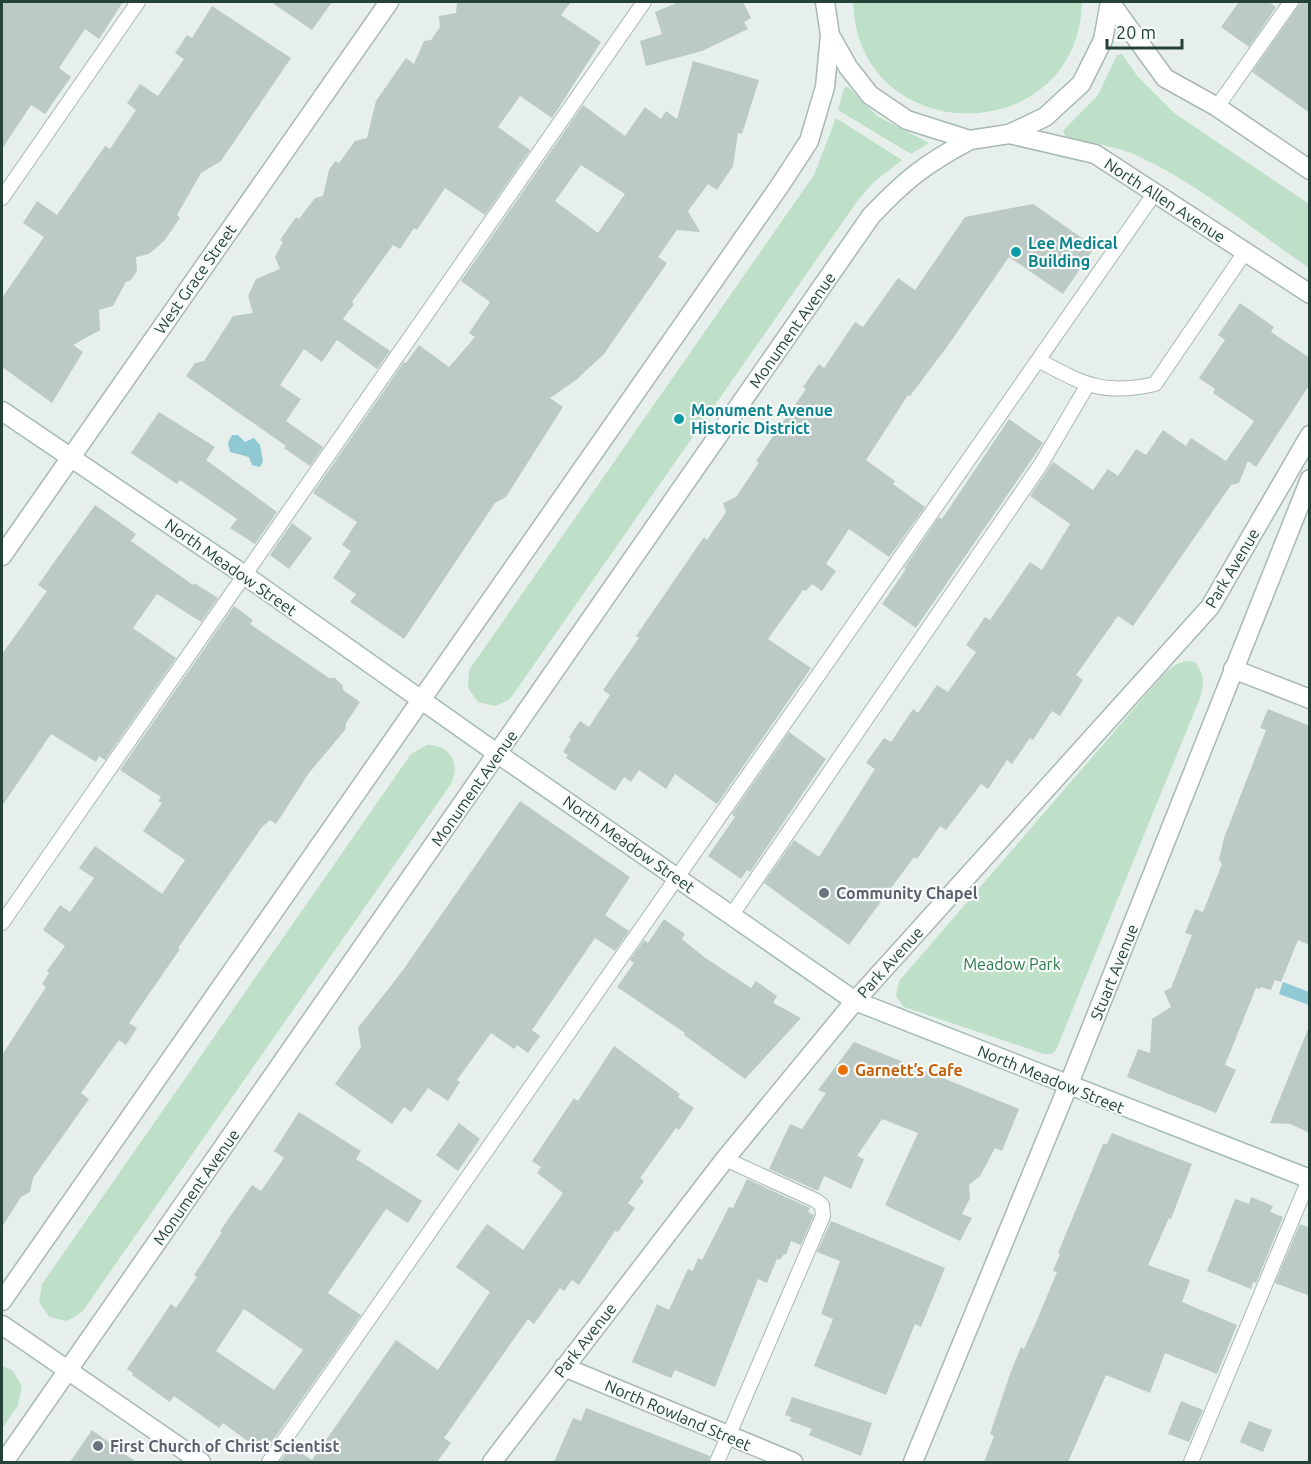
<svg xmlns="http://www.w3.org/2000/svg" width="1311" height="1464" font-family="Ubuntu,sans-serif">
<rect width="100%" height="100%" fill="#e6efeb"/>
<path fill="#bfe0c8" d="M 853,2 L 1082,2 C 1078,150 858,151 853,2 Z
M 1122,54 L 1138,77 L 1174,113 L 1309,204 L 1309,268 C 1255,231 1200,185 1140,157 C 1116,145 1090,144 1065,136 L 1063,131 L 1098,95 L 1117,55 Z
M 848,87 L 877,116 L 929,143 L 911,154 L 838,110 L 844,88 Z
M 836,118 L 902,160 L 874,182 L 858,200 L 510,699 L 495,706 L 478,702 L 468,688 L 469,670 L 814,175 Z
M 1185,661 L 1195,662 C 1205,675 1204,683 1200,698 L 1056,1050 L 1051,1054 L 1044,1054 L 904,1007 L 896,996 L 899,981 L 1164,674 L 1175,665 Z
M 427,745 C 450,745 461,762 451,784 L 82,1312 L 67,1321 L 49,1317 L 39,1302 L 42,1284 L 411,754 Z
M 2,1366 L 12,1370 L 22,1386 L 18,1405 L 2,1429 Z"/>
<path fill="#8ec9d4" d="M 232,435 L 238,435 L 245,442 L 254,438 L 260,445 L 263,461 L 260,467 L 252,465 L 249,457 L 230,452 L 228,443 Z
M 1283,982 L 1309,992 L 1309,1005 L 1279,994 Z"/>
<path fill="#bbcac4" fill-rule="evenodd" d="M 2,2 L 123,2 L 99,39 L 85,29 L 59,68 L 71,77 L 45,114 L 31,105 L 2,149 Z
M 271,2 L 332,2 L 312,30 Z
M 457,2 L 571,2 L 561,15 L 601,42 L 552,118 L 520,96 L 498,127 L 530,150 L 485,215 L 445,188 L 417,230 L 414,228 L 400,249 L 393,245 L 352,302 L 354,304 L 343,319 L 390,351 L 377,369 L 337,340 L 322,362 L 304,349 L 280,385 L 301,399 L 286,421 L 323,447 L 310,466 L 284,448 L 286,446 L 186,376 L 195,363 L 204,361 L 233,316 L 253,313 L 248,296 L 256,279 L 280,269 L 275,257 L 283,242 L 280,240 L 296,217 L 299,219 L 315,198 L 323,196 L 329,170 L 335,161 L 339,163 L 355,141 L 367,138 L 376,101 L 406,58 L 414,64 L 424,41 L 431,40 L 440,27 L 439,16 L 456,13 Z
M 679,2 L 743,2 L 751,18 L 744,22 L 748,29 L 702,51 L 646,66 L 640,41 L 662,34 L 655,12 Z
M 1239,2 L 1269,2 L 1276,7 L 1249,47 L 1221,27 Z
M 1301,2 L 1310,2 L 1310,113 L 1252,72 Z
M 212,6 L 291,58 L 221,161 L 201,173 L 177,215 L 180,218 L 164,241 L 149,254 L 136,257 L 137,271 L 131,280 L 126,282 L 113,306 L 99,310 L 100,330 L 73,345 L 83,352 L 52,403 L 2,367 L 2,298 L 44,237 L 23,223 L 37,201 L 57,215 L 105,146 L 110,149 L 136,110 L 127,103 L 140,84 L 158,96 L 184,59 L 175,53 L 187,35 L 192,38 Z
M 693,61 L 759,80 L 742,134 L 738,133 L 733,166 L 717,190 L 708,184 L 688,211 L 700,232 L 677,230 L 658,257 L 667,263 L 604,354 L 576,380 L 550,398 L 563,407 L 506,497 L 495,503 L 404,639 L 350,602 L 356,594 L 333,578 L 351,551 L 342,545 L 357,522 L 313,493 L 404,362 L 406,363 L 419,345 L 449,367 L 475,337 L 469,333 L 490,302 L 461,281 L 583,105 L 625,136 L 645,107 L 661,119 L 666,111 L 677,119 ZM 581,165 L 625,194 L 598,233 L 555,201 Z
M 1033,204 L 1095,247 L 1063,294 L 1009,257 L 949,344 L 910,396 L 908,395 L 866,460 L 895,481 L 893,484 L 925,507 L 889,557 L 849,529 L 826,564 L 836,571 L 822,591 L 812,584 L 806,591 L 803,590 L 768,639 L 811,668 L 717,804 L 675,774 L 666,789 L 639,770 L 631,782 L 624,777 L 615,791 L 566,758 L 568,755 L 563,752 L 571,739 L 569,737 L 580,721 L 589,727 L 610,695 L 603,690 L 639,638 L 636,636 L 704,537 L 707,540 L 726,512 L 723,503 L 736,497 L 759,463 L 756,461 L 806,389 L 803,387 L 819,364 L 824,368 L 855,322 L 863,327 L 898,278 L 915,290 L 965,217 Z
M 1240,303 L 1274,327 L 1271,332 L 1310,358 L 1310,384 L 1256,467 L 1248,461 L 1239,483 L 1231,485 L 1133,626 L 1118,616 L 1076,675 L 1083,680 L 1060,716 L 1052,711 L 1033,740 L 1030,738 L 1012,764 L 1007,760 L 988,789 L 981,784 L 946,830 L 940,826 L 917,859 L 914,857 L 849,945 L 764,883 L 794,840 L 819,857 L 875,769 L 866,763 L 884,738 L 891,742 L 913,709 L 918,713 L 937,685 L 948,692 L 976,652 L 966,645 L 985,617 L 990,620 L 1030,562 L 1042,570 L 1070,524 L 1030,496 L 1053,462 L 1093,490 L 1108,469 L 1118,476 L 1136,449 L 1146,455 L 1163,430 L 1186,446 L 1191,438 L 1226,461 L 1254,421 L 1213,393 L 1215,389 L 1199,378 L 1225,340 L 1218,335 Z
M 159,412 L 215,447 L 206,460 L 277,512 L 255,544 L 230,528 L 237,519 L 180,480 L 177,484 L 131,453 Z
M 1009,419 L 1043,443 L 916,628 L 882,604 L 906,569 L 904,568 L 939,517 L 942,519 Z
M 95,505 L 136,534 L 131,541 L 193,585 L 194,583 L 218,598 L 201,622 L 157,594 L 133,628 L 176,658 L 105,760 L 99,756 L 96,762 L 51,734 L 2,806 L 2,654 L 47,591 L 38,585 Z
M 292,523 L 312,538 L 289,569 L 270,555 Z
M 234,606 L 253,620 L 250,624 L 329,678 L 335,678 L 343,686 L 343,690 L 360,702 L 346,723 L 345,730 L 309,773 L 276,824 L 270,820 L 262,827 L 178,948 L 180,949 L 129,1023 L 137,1028 L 126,1045 L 119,1040 L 81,1093 L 89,1099 L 33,1178 L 30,1192 L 21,1197 L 2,1227 L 2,1055 L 46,987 L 42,984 L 49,973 L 47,971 L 65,946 L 43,930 L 60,905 L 70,912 L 94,878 L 79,868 L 95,846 L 162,894 L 185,860 L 143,831 L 162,803 L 158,801 L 161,797 L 120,770 Z
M 1268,709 L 1310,726 L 1310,945 L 1298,940 L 1281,982 L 1275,980 L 1271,990 L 1261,987 L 1260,989 L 1256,988 L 1225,1065 L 1236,1070 L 1216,1113 L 1127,1077 L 1138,1049 L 1150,1053 L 1152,1019 L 1171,1007 L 1164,991 L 1171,988 L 1192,935 L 1185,933 L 1195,909 L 1203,912 L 1222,864 L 1219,859 L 1224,838 L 1266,730 L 1260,728 Z
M 789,732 L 826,759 L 750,872 L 747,870 L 741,879 L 708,856 L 735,817 L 732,814 Z
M 520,801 L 630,877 L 605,915 L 629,931 L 615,951 L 595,938 L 532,1030 L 540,1036 L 528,1053 L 517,1045 L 514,1049 L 491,1033 L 457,1080 L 460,1082 L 448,1101 L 428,1088 L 411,1112 L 404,1107 L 392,1124 L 335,1084 L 361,1047 L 358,1028 L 403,970 Z
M 664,919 L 685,934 L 682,939 L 704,957 L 751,988 L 756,981 L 777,996 L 773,1003 L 801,1018 L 745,1079 L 684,1035 L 685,1033 L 617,987 L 634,963 L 630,960 L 644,940 L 648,943 Z
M 1308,1029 L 1310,1029 L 1310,1133 L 1290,1124 L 1270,1123 Z
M 854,1042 L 1019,1109 L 1002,1151 L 995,1148 L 980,1176 L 969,1185 L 970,1198 L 962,1214 L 972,1218 L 960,1241 L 885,1205 L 918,1133 L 882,1119 L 857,1156 L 864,1159 L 851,1189 L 824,1176 L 818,1191 L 769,1169 L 790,1124 L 802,1129 L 826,1093 L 818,1090 Z
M 614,1046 L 680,1094 L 678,1097 L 694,1108 L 679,1130 L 676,1128 L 640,1178 L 644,1181 L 628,1203 L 635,1208 L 618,1232 L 615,1231 L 579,1285 L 572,1280 L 564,1291 L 560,1288 L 534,1324 L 528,1319 L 444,1438 L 451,1443 L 437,1462 L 280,1462 L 291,1446 L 312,1460 L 396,1340 L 438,1370 L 490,1292 L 456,1267 L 487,1224 L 523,1250 L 563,1193 L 537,1173 L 541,1167 L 532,1161 L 574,1098 L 578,1101 Z
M 299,1112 L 361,1151 L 356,1159 L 422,1201 L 408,1223 L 386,1209 L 328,1293 L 361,1315 L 264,1453 L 223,1423 L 219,1428 L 174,1396 L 170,1402 L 132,1375 L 133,1373 L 127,1369 L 171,1304 L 176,1308 L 197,1277 L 194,1275 L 222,1232 L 220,1231 L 252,1185 L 261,1191 L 284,1158 L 274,1151 ZM 244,1309 L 303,1350 L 274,1390 L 216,1351 Z
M 459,1123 L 480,1139 L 458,1171 L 436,1155 Z
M 1112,1133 L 1192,1164 L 1171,1219 L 1169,1218 L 1148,1265 L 1190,1280 L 1182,1302 L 1237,1325 L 1217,1374 L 1165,1353 L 1150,1393 L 1106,1375 L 1068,1462 L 984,1462 L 994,1436 L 990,1434 L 1010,1374 L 1021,1347 L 1024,1349 L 1037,1320 L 1057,1272 L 1053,1271 L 1060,1254 L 1058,1253 L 1103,1144 L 1107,1144 Z
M 747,1179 L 810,1208 L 808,1212 L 814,1215 L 801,1245 L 791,1241 L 786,1255 L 784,1254 L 780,1260 L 777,1259 L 767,1283 L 758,1279 L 715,1387 L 675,1370 L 671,1378 L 632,1362 L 657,1304 L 669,1310 L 688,1269 L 693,1271 L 698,1258 L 702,1260 L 729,1207 L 733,1208 Z
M 1251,1197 L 1273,1206 L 1270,1212 L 1283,1217 L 1256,1283 L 1253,1282 L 1251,1289 L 1207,1271 L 1235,1199 L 1249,1204 Z
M 831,1221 L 945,1268 L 921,1327 L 915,1324 L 886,1395 L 814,1366 L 833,1319 L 821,1314 L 840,1261 L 817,1252 Z
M 1300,1224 L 1310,1228 L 1310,1296 L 1275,1283 Z
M 792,1397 L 872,1423 L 861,1456 L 809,1435 L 812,1429 L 790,1421 L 791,1417 L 785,1415 Z
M 1181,1401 L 1203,1410 L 1189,1442 L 1168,1434 Z
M 586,1408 L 710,1456 L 708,1462 L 554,1462 L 573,1418 L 581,1421 Z
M 1249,1421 L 1272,1430 L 1263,1452 L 1240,1442 Z
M 92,1430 L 136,1462 L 70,1462 Z"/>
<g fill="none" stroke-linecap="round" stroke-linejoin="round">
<defs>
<path id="service" d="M 1217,107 L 1291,2
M 2,198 L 138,2
M 1038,360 C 1083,384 1103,396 1155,384 L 1245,252
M 731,916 L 1041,464 L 1087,386
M 2,923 L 644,2
M 269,1462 L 1154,194
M 717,1462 L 823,1216 L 822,1205 L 815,1200 L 725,1159
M 1191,1462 L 1310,1177"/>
<path id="minor" d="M 1110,2 L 1165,78 L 1217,107 L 1310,170
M 1009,134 L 1095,154 L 1310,294
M 2,556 L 389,2
M 1233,669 L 1310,699
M 2,1325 L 201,1462
M 564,1367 L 793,1462
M 492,1462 L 725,1159 L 855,1001 L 1210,607 L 1310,435
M 913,1462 L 1068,1086 L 1310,479"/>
<path id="tertiary" d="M 825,2 L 830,35 L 848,67 L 870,95 L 907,120 L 970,140 L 1009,134 L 1045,117 L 1081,84 L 1103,40 L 1110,2
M 2,1301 L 781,184 L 809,141 L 825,87 L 830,35
M 4,1462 L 871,216 C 905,180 925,164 970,140"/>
<path id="secondary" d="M 2,411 L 243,574 L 498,754 L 855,1001 L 1310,1179"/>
</defs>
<use href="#service" stroke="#a8b8b2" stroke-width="16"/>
<use href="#minor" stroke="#a8b8b2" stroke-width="21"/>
<use href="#tertiary" stroke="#a8b8b2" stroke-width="21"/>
<use href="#secondary" stroke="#a4bbb3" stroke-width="21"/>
<use href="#service" stroke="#fff" stroke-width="14"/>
<use href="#minor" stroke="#fff" stroke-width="18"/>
<use href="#tertiary" stroke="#fff" stroke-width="18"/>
<use href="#secondary" stroke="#fff" stroke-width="18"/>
</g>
<g fill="#0f9aa8" stroke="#f7fbf9" stroke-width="2">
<circle cx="1016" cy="252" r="6"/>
<circle cx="679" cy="419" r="6"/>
</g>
<g fill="#6b7280" stroke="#f7fbf9" stroke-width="2">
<circle cx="824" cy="893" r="6"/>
<circle cx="98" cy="1446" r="6"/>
</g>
<circle fill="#e8710a" stroke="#f7fbf9" stroke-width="2" cx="843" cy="1070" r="6"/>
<g text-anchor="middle" stroke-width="4.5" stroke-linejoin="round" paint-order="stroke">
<g font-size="16" fill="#24423a" stroke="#f7fbf9">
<text transform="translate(1165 200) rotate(33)" y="6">North Allen Avenue</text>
<text transform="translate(195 279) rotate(-55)" y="6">West Grace Street</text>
<text transform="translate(792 330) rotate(-55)" y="6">Monument Avenue</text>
<text transform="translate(231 567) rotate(35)" y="6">North Meadow Street</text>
<text transform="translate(1232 568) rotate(-59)" y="6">Park Avenue</text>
<text transform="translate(474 788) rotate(-55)" y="6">Monument Avenue</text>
<text transform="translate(629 844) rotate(35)" y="6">North Meadow Street</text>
<text transform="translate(890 962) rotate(-48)" y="6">Park Avenue</text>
<text transform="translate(1114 972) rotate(-68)" y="6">Stuart Avenue</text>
<text transform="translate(1051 1079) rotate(22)" y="6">North Meadow Street</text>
<text transform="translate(196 1187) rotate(-55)" y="6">Monument Avenue</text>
<text transform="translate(585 1340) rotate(-52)" y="6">Park Avenue</text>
<text transform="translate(678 1415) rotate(23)" y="6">North Rowland Street</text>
</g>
<g font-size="16" font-weight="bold" fill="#0d838f" stroke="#f7fbf9" text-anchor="start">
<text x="1028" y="249">Lee Medical<tspan x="1028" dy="18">Building</tspan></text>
<text x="691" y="416">Monument Avenue<tspan x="691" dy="18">Historic District</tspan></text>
</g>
<g font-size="16" font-weight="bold" fill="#5b616d" stroke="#f7fbf9" text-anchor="start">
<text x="836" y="899">Community Chapel</text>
<text x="110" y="1452">First Church of Christ Scientist</text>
</g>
<g font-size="16" fill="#2d7a4b" stroke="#f7fbf9">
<text x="1012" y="970">Meadow Park</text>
</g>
<g font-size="16" font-weight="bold" fill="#c56008" stroke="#f7fbf9" text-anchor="start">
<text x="855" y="1076">Garnett’s Cafe</text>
</g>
</g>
<rect width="1311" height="1464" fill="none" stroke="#24423a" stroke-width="6"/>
<path d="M1107 39v9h75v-9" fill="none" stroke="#24423a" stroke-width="3"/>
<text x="1116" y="39" font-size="18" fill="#24423a" stroke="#f7fbf9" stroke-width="4.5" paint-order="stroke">20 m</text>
</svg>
